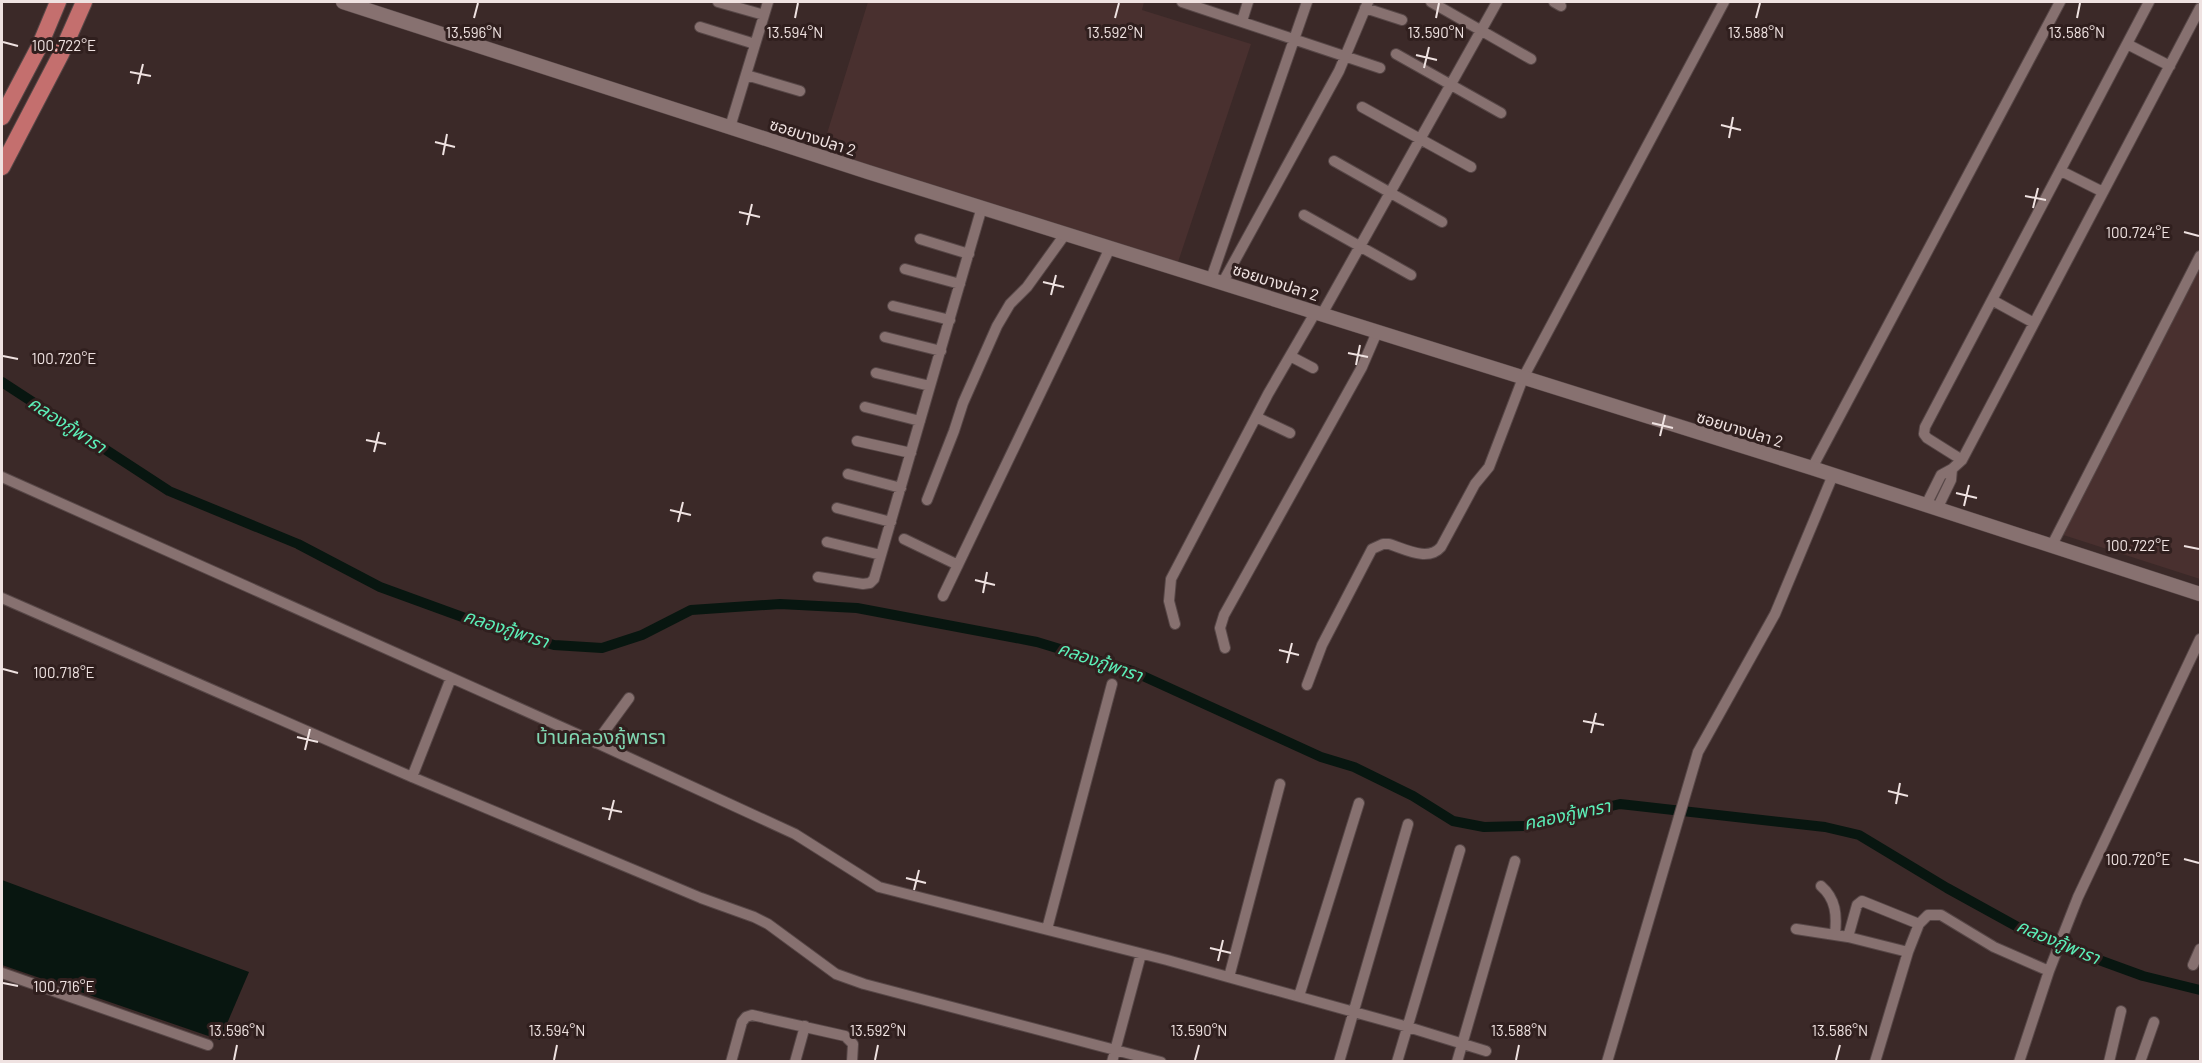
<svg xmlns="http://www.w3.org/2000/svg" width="2202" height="1063" font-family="Barlow,'Noto Sans Thai',sans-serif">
<rect width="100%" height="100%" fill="#3b2928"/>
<path fill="#49302f" d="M 868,2 L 1144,2 L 1142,10 L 1251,44 L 1176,268 L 820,156 Z
M 2200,252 L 2200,579 L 2054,532 Z"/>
<path fill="#081610" d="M 2,880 L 249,972 L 220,1040 L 2,965 Z"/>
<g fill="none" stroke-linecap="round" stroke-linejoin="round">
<path stroke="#081610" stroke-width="10" d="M 2,382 L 169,491 L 298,544 L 380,587 L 487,626 L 554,645 L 602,648 L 642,635 L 691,610 L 780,604 L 857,608 L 1037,642 L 1132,671 L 1321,757 L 1354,767 L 1413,796 L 1453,821 L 1484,827 L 1524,826 L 1620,804 L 1825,827 L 1859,835 L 1947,888 L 2036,937 L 2143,976 L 2200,990"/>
<defs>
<path id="minor" d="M 718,2 L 764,15
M 1182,2 L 1380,68
M 1431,2 L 1531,59
M 1554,2 L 1561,6
M 1365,8 L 1402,20
M 1242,21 L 1248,2
M 700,27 L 755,44
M 2127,44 L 2170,66
M 1396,54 L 1501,113
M 746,75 L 800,91
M 1362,107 L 1471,167
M 730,127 L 768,2
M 1334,161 L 1442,222
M 2061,171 L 2103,192
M 1304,215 L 1411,275
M 920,239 L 969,254
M 905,269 L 960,284
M 1211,279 L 1307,2
M 1223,282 L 1339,71 L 1368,2
M 1992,300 L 2034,323
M 893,306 L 950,320
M 1322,314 L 1497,2
M 885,337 L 941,351
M 1290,356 L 1313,368
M 876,373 L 930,386
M 865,407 L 920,421
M 1256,417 L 1290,433
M 857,441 L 911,453
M 1962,460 L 1927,438 L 1924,434 L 1925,427 L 2149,2
M 1812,468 L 2060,2
M 1952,469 L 1962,460 L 2200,8
M 848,474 L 901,488
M 2,477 L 586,738 L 795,834 L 879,887 L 1167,960 L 1408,1027 L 1486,1051
M 927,500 L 954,431 L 963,403 L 997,326 L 1010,304 L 1027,287 L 1066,233
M 1926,505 L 1941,475 L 1952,469 L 1951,480 L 1937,509
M 837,508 L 891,522
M 904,539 L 958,565
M 827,542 L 881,555
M 2052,545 L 2200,256
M 818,577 L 863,584 L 870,583 L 874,579 L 982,207
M 943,596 L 1110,248
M 2,598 L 412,777 L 701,898 L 754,917 L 768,924 L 836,974 L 864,984 L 1161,1062
M 1175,624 L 1169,601 L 1171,579 L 1268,394 L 1315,313
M 1225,648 L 1220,628 L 1224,615 L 1362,367 L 1377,332
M 1307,685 L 1322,645 L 1372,549 L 1383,544 L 1389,544 C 1405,549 1428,562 1441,547 L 1475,484 L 1489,467 L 1523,378 L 1724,2
M 596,743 L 629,698
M 412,777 L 451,678
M 1821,886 C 1836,899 1837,915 1835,934
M 1047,929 L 1112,684
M 1796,929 L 1848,937 L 1908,952 L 1919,924 L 1928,915 L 1941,915 L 1994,947 L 2049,971
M 1848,937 L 1857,905 L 1862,901 L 1919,924
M 2193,965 L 2200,949
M 2,973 L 208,1045
M 1229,977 L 1280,784
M 1299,996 L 1359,803
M 731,1062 L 742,1022 L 746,1017 L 752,1015 L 845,1036 L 853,1044 L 852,1062
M 795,1062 L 805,1026
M 1112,1062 L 1141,954
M 1339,1062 L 1408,824
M 1397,1062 L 1460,850
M 1457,1062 L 1515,861
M 1607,1062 L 1698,752 L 1775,614 L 1833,475
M 1875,1062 L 1908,952
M 2019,1062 L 2049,971 L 2078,897 L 2200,639
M 2109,1062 L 2121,1011
M 2140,1062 L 2154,1022"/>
<path id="tertiary" d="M 343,2 L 868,172 L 1812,468 L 2200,594"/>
<path id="primary" d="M 2,117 L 40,45 L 58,2
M 2,167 L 61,54 L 84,2"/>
</defs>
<use href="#minor" stroke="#574747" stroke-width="12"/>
<use href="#tertiary" stroke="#574747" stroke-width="15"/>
<use href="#primary" stroke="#574747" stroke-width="18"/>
<use href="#minor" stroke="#877170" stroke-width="10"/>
<use href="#tertiary" stroke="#877170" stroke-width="14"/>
<use href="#primary" stroke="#c46f6e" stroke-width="16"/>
</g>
<path fill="none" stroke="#efe2e1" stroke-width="2" d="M 474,18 L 478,3M 795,18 L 798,3M 1115,18 L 1119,3M 1436,18 L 1439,3M 1756,18 L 1760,3M 2077,18 L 2080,3M 3,42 L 18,46M 1416,55 L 1437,60M 1424,68 L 1429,47M 130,72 L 151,76M 138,84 L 143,64M 1721,125 L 1741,130M 1729,138 L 1733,117M 435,142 L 455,147M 443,155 L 447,134M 2025,196 L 2046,200M 2033,208 L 2038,188M 739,212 L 760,217M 747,225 L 752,204M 2184,232 L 2199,236M 1043,282 L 1064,287M 1051,295 L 1056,275M 1348,353 L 1368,357M 3,356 L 18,359M 1356,365 L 1360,345M 1652,423 L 1673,428M 1660,436 L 1665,415M 366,440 L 386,444M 374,452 L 379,432M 1956,493 L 1977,498M 1964,506 L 1969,485M 670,510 L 691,515M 678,522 L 683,502M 2184,546 L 2199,549M 975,580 L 995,585M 983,593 L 987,572M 1279,650 L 1299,655M 1287,663 L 1292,643M 3,669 L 18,673M 1583,721 L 1604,725M 1591,733 L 1596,713M 297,737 L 318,742M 305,750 L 310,729M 1888,791 L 1908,796M 1896,804 L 1900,783M 602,808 L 622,812M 609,820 L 614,800M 2184,859 L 2199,863M 906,878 L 926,883M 914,890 L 919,870M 1210,948 L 1231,953M 1218,961 L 1223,940M 3,983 L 18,986M 234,1060 L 237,1045M 554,1060 L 557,1045M 875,1060 L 878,1045M 1195,1060 L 1199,1045M 1516,1060 L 1519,1045M 1836,1060 L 1840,1045"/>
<g text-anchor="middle" stroke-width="6" stroke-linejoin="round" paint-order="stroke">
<g font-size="16" fill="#efe2e1" stroke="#301f1e">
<text transform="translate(813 137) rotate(18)" y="6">ซอยบางปลา 2</text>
<text transform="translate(1276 282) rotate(18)" y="6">ซอยบางปลา 2</text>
<text transform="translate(1740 429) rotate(17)" y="6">ซอยบางปลา 2</text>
</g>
<g font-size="18" font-style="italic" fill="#5cefb8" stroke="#301f1e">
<text transform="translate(67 425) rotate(33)" y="6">คลองกู้พารา</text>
<text transform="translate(506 629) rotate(18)" y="6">คลองกู้พารา</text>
<text transform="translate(1100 662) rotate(19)" y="6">คลองกู้พารา</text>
<text transform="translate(1567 815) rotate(-12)" y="6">คลองกู้พารา</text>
<text transform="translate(2058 942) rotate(23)" y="6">คลองกู้พารา</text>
</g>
<g font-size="20" fill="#80d6b1" stroke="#301f1e">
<text x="601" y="744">บ้านคลองกู้พารา</text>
</g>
</g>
<g font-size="15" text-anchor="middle" fill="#efe2e1" stroke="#301f1e" stroke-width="6" stroke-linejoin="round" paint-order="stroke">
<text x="474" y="38">13.596°N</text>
<text x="795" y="38">13.594°N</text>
<text x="1115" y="38">13.592°N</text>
<text x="1436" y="38">13.590°N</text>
<text x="1756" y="38">13.588°N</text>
<text x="2077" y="38">13.586°N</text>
<text x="64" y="51">100.722°E</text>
<text x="2138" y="238">100.724°E</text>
<text x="64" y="364">100.720°E</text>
<text x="2138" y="551">100.722°E</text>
<text x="64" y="678">100.718°E</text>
<text x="2138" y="865">100.720°E</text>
<text x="64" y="992">100.716°E</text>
<text x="237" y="1036">13.596°N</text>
<text x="557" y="1036">13.594°N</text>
<text x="878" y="1036">13.592°N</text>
<text x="1199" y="1036">13.590°N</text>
<text x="1519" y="1036">13.588°N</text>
<text x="1840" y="1036">13.586°N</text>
</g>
<rect width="2202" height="1063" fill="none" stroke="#efe2e1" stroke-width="6"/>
</svg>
